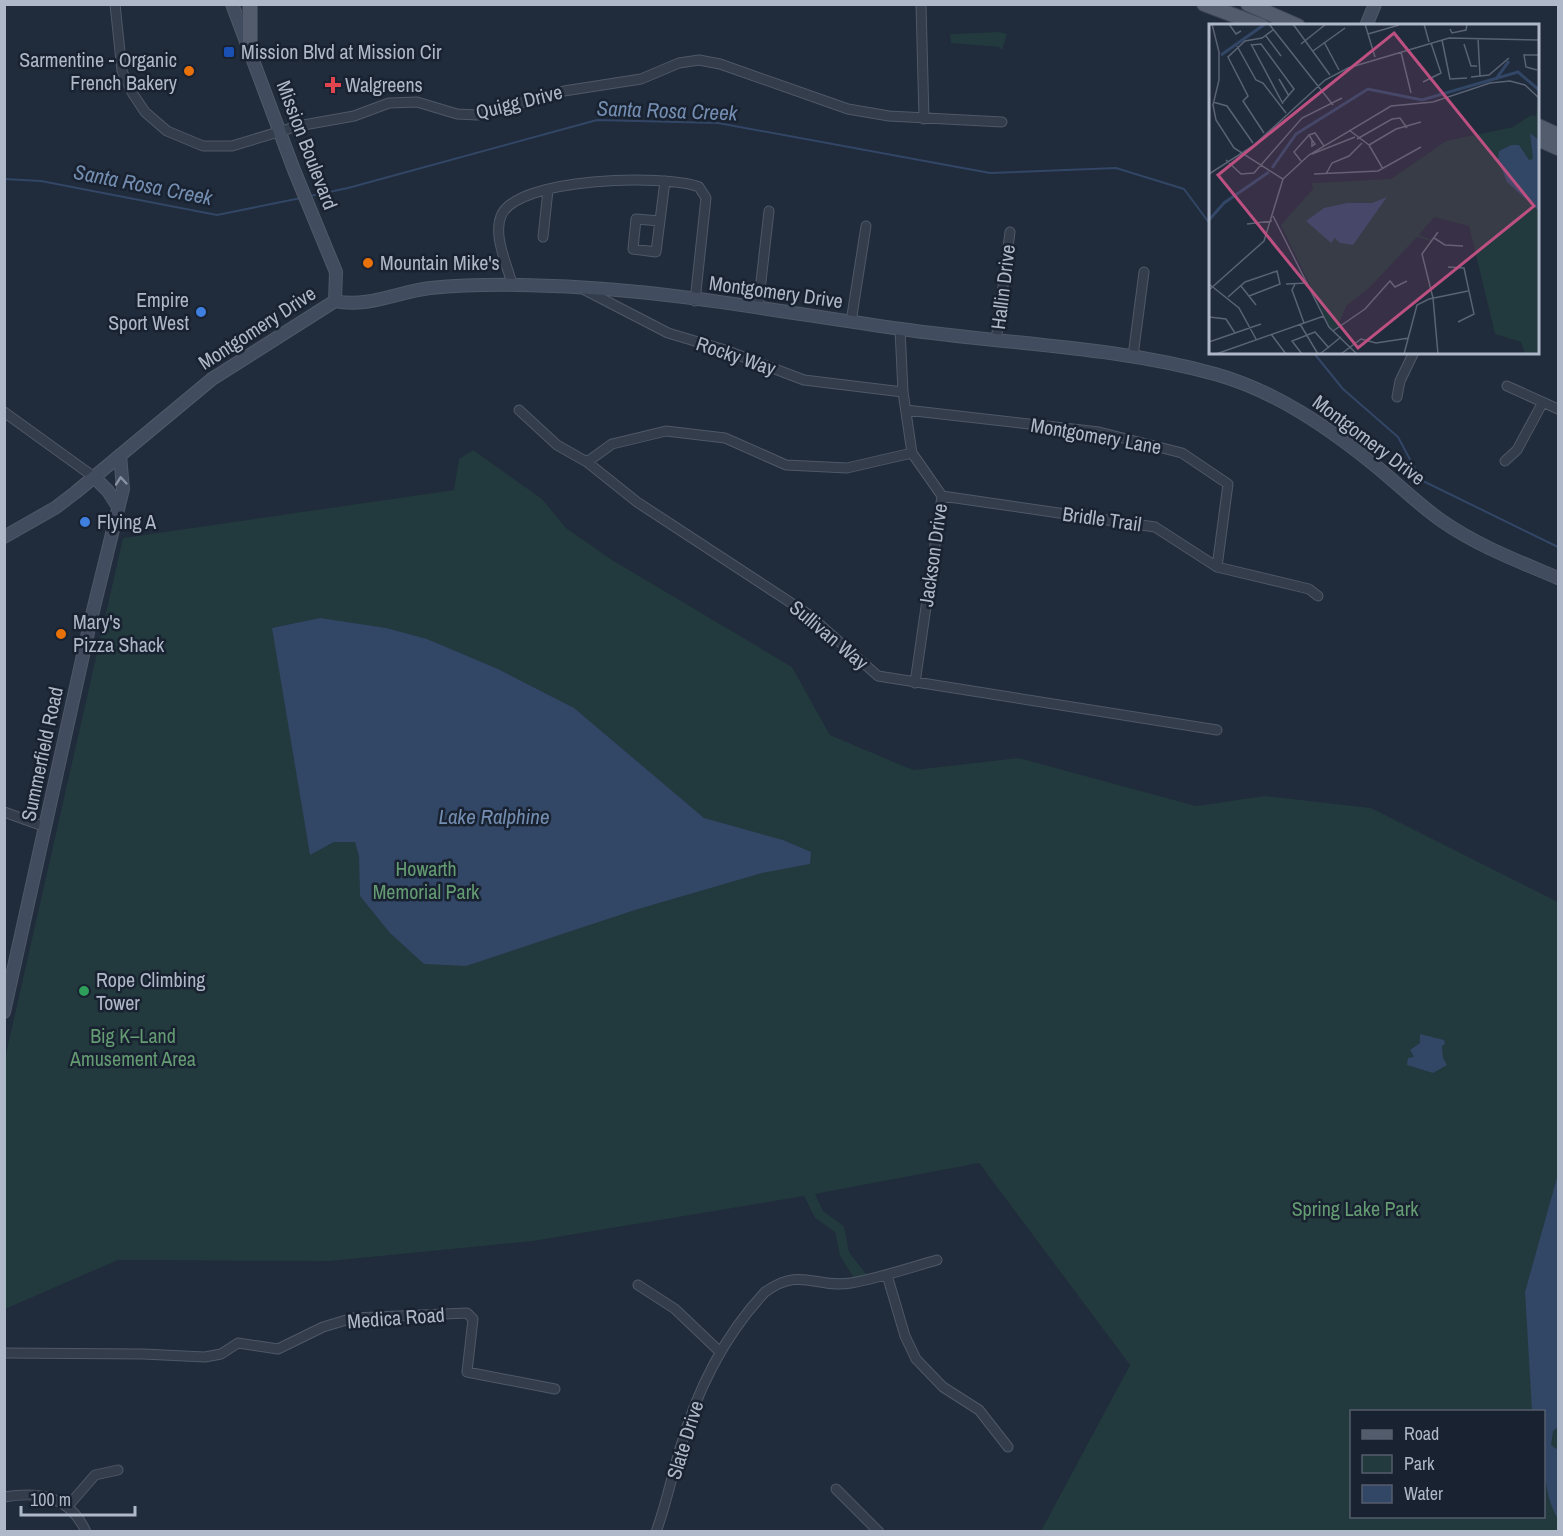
<svg xmlns="http://www.w3.org/2000/svg" width="1563" height="1536" font-family="'Archivo Narrow',sans-serif">
<rect width="100%" height="100%" fill="#202b3c"/>
<path fill="#22393d" fill-rule="evenodd" d="M 1000,32 L 1007,34 L 1002,50 L 999,47 L 951,43 L 950,34 Z
M 473,450 L 542,499 L 566,528 L 612,560 L 792,667 L 830,735 L 913,770 L 1019,758 L 1196,806 L 1265,796 L 1371,808 L 1558,902 L 1558,1531 L 1041,1531 L 1130,1365 L 979,1163 L 815,1194 L 823,1211 L 844,1226 L 849,1252 L 867,1275 L 854,1278 L 840,1256 L 835,1232 L 815,1218 L 804,1196 L 533,1241 L 330,1261 L 118,1260 L 5,1309 L 5,1058 L 123,538 L 454,490 L 459,459 ZM 1352,1412 L 1544,1412 L 1544,1516 L 1352,1516 Z"/>
<path fill="#324665" d="M 320,618 L 386,628 L 427,639 L 498,669 L 574,708 L 704,818 L 783,840 L 811,852 L 810,864 L 762,873 L 635,910 L 466,966 L 424,964 L 390,933 L 360,896 L 359,856 L 355,842 L 334,842 L 310,855 L 272,628 Z
M 1420,1034 L 1444,1040 L 1445,1044 L 1442,1046 L 1443,1058 L 1447,1065 L 1433,1073 L 1407,1065 L 1408,1058 L 1414,1057 L 1410,1050 L 1420,1043 Z
M 1558,1174 L 1558,1427 L 1553,1431 L 1551,1445 L 1558,1450 L 1558,1519 C 1540,1489 1544,1446 1544,1412 L 1532,1411 L 1525,1292 Z"/>
<g fill="none" stroke-linecap="round" stroke-linejoin="round">
<path stroke="#324665" stroke-width="2" d="M 4,179 L 41,181 L 217,215 L 301,198
M 310,196 L 348,188 L 597,120 L 718,123 L 990,173 L 1116,168 L 1184,189 L 1210,224
M 1313,352 L 1343,389 L 1398,437 L 1421,480 L 1558,547"/>
<defs>
<path id="street" d="M 115,4 L 122,71 L 133,94 L 145,112 L 167,131 L 203,146 L 232,146 L 298,126 L 354,116 L 389,103 L 417,102 L 457,114 L 478,115 L 564,91 L 641,79 L 679,63 L 699,60 L 720,64 L 848,109 L 889,116 L 1002,122
M 921,4 L 924,119
M 660,221 L 636,219 L 633,249 L 656,252 L 665,181
M 543,237 L 548,190
M 512,284 C 507,264 493,236 501,216 C 516,177 665,174 699,187 L 706,198 L 695,301
M 583,289 L 668,333 L 725,350 L 804,380 L 903,392
M 758,308 L 769,211
M 851,322 L 866,226
M 900,329 L 903,392 L 912,453 L 942,496 L 915,683
M 996,341 L 1010,232
M 1133,356 L 1144,272
M 1507,386 L 1558,409
M 1397,397 L 1400,381 L 1414,352
M 519,410 L 557,445 L 587,462 L 637,502 L 808,614 L 878,676 L 1217,730
M 906,410 L 1099,432 L 1182,453 L 1228,484 L 1217,567
M 4,412 L 94,477
M 1505,461 L 1517,450 L 1543,402
M 587,462 L 612,444 L 666,431 L 725,438 L 786,465 L 847,468 L 912,453
M 942,496 L 1155,527 L 1217,567 L 1309,589 L 1318,596
M 4,812 L 46,827
M 887,1275 L 905,1336 L 916,1359 L 943,1387 L 979,1410 L 1008,1447
M 638,1285 L 675,1309 L 719,1351
M 4,1353 L 143,1354 L 205,1357 L 221,1354 L 238,1343 L 278,1349 L 323,1327 L 353,1318 L 467,1313 L 473,1319 L 467,1372 L 555,1389
M 836,1489 L 879,1532
M 4,1497 C 39,1491 70,1496 86,1532
M 68,1506 L 95,1475 L 118,1470
M 656,1532 C 666,1505 671,1479 679,1452 C 696,1392 722,1338 765,1292 C 801,1266 816,1289 851,1283 C 880,1278 909,1268 937,1260"/>
<path id="secondary" d="M 232,4 L 294,170 L 336,272 L 335,301
M 1366,26 L 1375,4
M 94,477 L 108,491 L 117,505
M 4,537 L 55,508 L 76,492 L 212,379 L 335,301 C 367,308 398,292 430,288 C 471,284 512,284 553,286 C 670,290 786,313 901,329 C 1005,344 1114,346 1215,374 C 1276,391 1329,428 1377,467 C 1399,485 1419,505 1442,521 C 1478,546 1518,561 1558,578
M 4,1012 L 91,619 L 123,489 L 120,455"/>
<path id="primary" d="M 250,4 L 250,51
M 1204,4 L 1262,26
M 1248,4 L 1298,26
M 1538,126 L 1558,135
M 1538,139 L 1558,148"/>
</defs>
<use href="#street" stroke="#4f5866" stroke-width="11"/>
<use href="#secondary" stroke="#4f5866" stroke-width="14"/>
<use href="#primary" stroke="#3d4655" stroke-width="16"/>
<use href="#street" stroke="#343d4c" stroke-width="9"/>
<use href="#secondary" stroke="#424c5f" stroke-width="12"/>
<use href="#primary" stroke="#525c6c" stroke-width="14"/>
</g>
<defs><path id="oneway-chevron" d="M-2-3.5L2.5 0L-2 3.5" fill="none" stroke-width="1.6" stroke-linecap="round" stroke-linejoin="round" transform="scale(1.5)"/></defs>
<use stroke="#8992a3" href="#oneway-chevron" transform="translate(121 481) rotate(-95)"/>
<rect fill="#1a4fb4" stroke="#192230" stroke-width="2" x="223" y="46" width="12" height="12" rx="3"/>
<g fill="#e8710a" stroke="#192230" stroke-width="2">
<circle cx="189" cy="71" r="6"/>
<circle cx="368" cy="263" r="6"/>
<circle cx="61" cy="634" r="6"/>
</g>
<path fill="#e0444e" stroke="#192230" stroke-width="2" d="M330 76h6v6h6v6h-6v6h-6v-6h-6v-6h6z"/>
<g fill="#3f7fe0" stroke="#192230" stroke-width="2">
<circle cx="201" cy="312" r="6"/>
<circle cx="85" cy="522" r="6"/>
</g>
<circle fill="#2e9e5b" stroke="#192230" stroke-width="2" cx="84" cy="991" r="6"/>
<g text-anchor="middle" stroke-width="5" stroke-linejoin="round" paint-order="stroke">
<g font-size="20" fill="#afb8c8" stroke="#192230" text-anchor="start">
<text x="241" y="59">Mission Blvd at Mission Cir</text>
<text x="177" y="67" text-anchor="end">Sarmentine - Organic<tspan x="177" dy="23">French Bakery</tspan></text>
<text x="345" y="92">Walgreens</text>
<text x="380" y="270">Mountain Mike's</text>
<text x="189" y="307" text-anchor="end">Empire<tspan x="189" dy="23">Sport West</tspan></text>
<text x="97" y="529">Flying A</text>
<text x="73" y="629">Mary's<tspan x="73" dy="23">Pizza Shack</tspan></text>
<text x="96" y="987">Rope Climbing<tspan x="96" dy="23">Tower</tspan></text>
</g>
<g font-size="20" fill="#afb8c8" stroke="#192230">
<text transform="translate(519 102) rotate(-14)" y="7">Quigg Drive</text>
<text transform="translate(307 145) rotate(69)" y="7">Mission Boulevard</text>
<text transform="translate(1003 287) rotate(-83)" y="7">Hallin Drive</text>
<text transform="translate(776 292) rotate(8)" y="7">Montgomery Drive</text>
<text transform="translate(257 328) rotate(-33)" y="7">Montgomery Drive</text>
<text transform="translate(736 356) rotate(19)" y="7">Rocky Way</text>
<text transform="translate(1096 436) rotate(10)" y="7">Montgomery Lane</text>
<text transform="translate(1369 440) rotate(37)" y="7">Montgomery Drive</text>
<text transform="translate(1102 519) rotate(8)" y="7">Bridle Trail</text>
<text transform="translate(933 555) rotate(-82)" y="7">Jackson Drive</text>
<text transform="translate(829 635) rotate(40)" y="7">Sullivan Way</text>
<text transform="translate(42 754) rotate(-78)" y="7">Summerfield Road</text>
<text transform="translate(396 1318) rotate(-4)" y="7">Medica Road</text>
<text transform="translate(685 1440) rotate(-73)" y="7">Slate Drive</text>
</g>
<g font-size="20" fill="#649b72" stroke="#192230">
<text x="426" y="876">Howarth<tspan x="426" dy="23">Memorial Park</tspan></text>
<text x="133" y="1043">Big K–Land<tspan x="133" dy="23">Amusement Area</tspan></text>
<text x="1355" y="1216">Spring Lake Park</text>
</g>
<g font-size="21" font-style="italic" fill="#748eb2" stroke="#192230">
<text transform="translate(667 111) rotate(2)" y="7">Santa Rosa Creek</text>
<text transform="translate(143 185) rotate(11)" y="7">Santa Rosa Creek</text>
<text x="494" y="824">Lake Ralphine</text>
</g>
</g>
<g transform="translate(1209 24)">
<rect width="330" height="330" fill="#202b3c"/>
<path d="M 329,74 L 330,75 L 330,328 L 316,330 L 312,318 L 286,310 L 260,202 L 225,193 L 210,211 L 223,216 L 221,217 L 208,213 L 161,263 L 137,282 L 128,305 L 122,305 L 72,201 L 104,165 L 103,159 L 182,155 L 237,117 L 304,103 L 322,91 L 327,92 Z" fill="#22393d"/>
<path d="M 321,109 L 330,116 L 330,187 L 298,158 L 289,136 L 290,127 L 302,121 L 310,121 L 320,136 L 324,135 ZM 178,173 L 144,221 L 131,219 L 126,214 L 122,219 L 97,197 L 115,184 L 138,179 L 163,179 Z" fill="#324665"/>
<path fill="none" stroke="#324665" stroke-width="3" d="M 12,31 L 56,0M 287,55 L 300,37M 63,144 L 87,110 L 159,65 L 213,76 L 309,48 L 330,66M 0,196 L 15,179 L 60,148"/>
<path fill="none" stroke="#596374" stroke-width="1.5" d="M 20,0 L 27,10 L 32,7M 60,0 L 124,81M 84,0 L 121,51M 156,0 L 166,33M 215,0 L 220,18M 241,5 L 243,9 L 257,6 L 258,0M 159,10 L 190,1M 57,12 L 72,32M 269,14 L 271,52M 233,16 L 241,55 L 258,54M 115,18 L 130,46M 42,20 L 74,80M 92,20 L 117,0M 255,20 L 262,42 L 268,42M 42,21 L 52,20 L 85,65 L 74,78M 28,22 L 47,56 L 54,59 L 77,89M 104,27 L 136,4M 192,28 L 202,69M 328,46 L 317,43 L 315,31 L 330,31M 262,53 L 280,51 L 300,34M 70,55 L 80,72M 214,58 L 232,49 L 222,19M 4,78 L 18,82 L 44,119M 140,106 L 160,121 L 174,145M 55,109 L 34,77 L 39,72 L 19,33 L 36,17 L 53,14 L 64,6M 100,111 L 103,116 L 106,120 L 103,122 L 103,116M 148,115 L 183,95 L 191,94 L 198,104M 160,121 L 187,105 L 212,98M 103,130 L 146,113M 17,136 L 32,150 L 45,149 L 93,94 L 133,74M 92,137 L 85,128 L 100,111 L 106,109 L 115,122M 0,150 L 44,122 L 116,56 L 139,44 L 240,14 L 330,16M 105,150 L 169,147 L 212,123M 117,150 L 123,139 L 140,132 L 153,119M 74,155 L 100,131 L 182,82 L 224,78 L 281,59 L 301,57 L 316,61 L 330,74M 64,192 L 120,303 L 148,330M 38,200 L 63,197M 225,214 L 236,221 L 254,222M 239,243 L 255,244 L 265,290 L 249,298M 0,260 L 30,284 L 47,315M 77,260 L 99,259M 86,260 L 83,266 L 95,299M 32,262 L 47,281M 0,266 L 55,217 L 74,155 L 25,124 L 7,96 L 4,81 L 10,56 L 10,28 L 3,0M 19,273 L 36,258 L 68,247 L 71,260 L 40,272M 0,293 L 17,295 L 26,309M 91,300 L 109,330M 124,307 L 156,285 L 181,257 L 186,263 L 198,257M 62,310 L 77,330M 0,318 L 52,300M 7,330 L 115,292M 93,330 L 83,317 L 106,308 L 120,324M 111,330 L 132,313M 132,330 L 152,315 L 167,319 L 200,314M 195,330 L 208,281 L 220,275 L 259,267M 229,330 L 224,274 L 213,230 L 229,208"/>
<path fill="#bb5081" fill-opacity="0.15" stroke="#bb5081" stroke-width="3" d="M 185,9 L 325,182 L 149,324 L 9,151 Z"/>
<rect width="330" height="330" fill="none" stroke="#afb8c8" stroke-width="3"/>
</g>
<rect width="1563" height="1536" fill="none" stroke="#afb8c8" stroke-width="12"/>
<rect x="1350" y="1410" width="195" height="108" fill="#192230" stroke="#555e6d" stroke-width="1.5"/>
<rect x="1362" y="1430" width="30" height="9" fill="#525c6c" stroke="#555e6d" stroke-width="1.5"/>
<text x="1404" y="1440" font-size="18" fill="#afb8c8">Road</text>
<rect x="1362" y="1455" width="30" height="18" fill="#22393d" stroke="#555e6d" stroke-width="1.5"/>
<text x="1404" y="1470" font-size="18" fill="#afb8c8">Park</text>
<rect x="1362" y="1485" width="30" height="18" fill="#324665" stroke="#555e6d" stroke-width="1.5"/>
<text x="1404" y="1500" font-size="18" fill="#afb8c8">Water</text>
<path d="M21 1506v9h114v-9" fill="none" stroke="#afb8c8" stroke-width="3"/>
<text x="30" y="1506" font-size="18" fill="#afb8c8" stroke="#192230" stroke-width="4.5" paint-order="stroke">100 m</text>
</svg>
